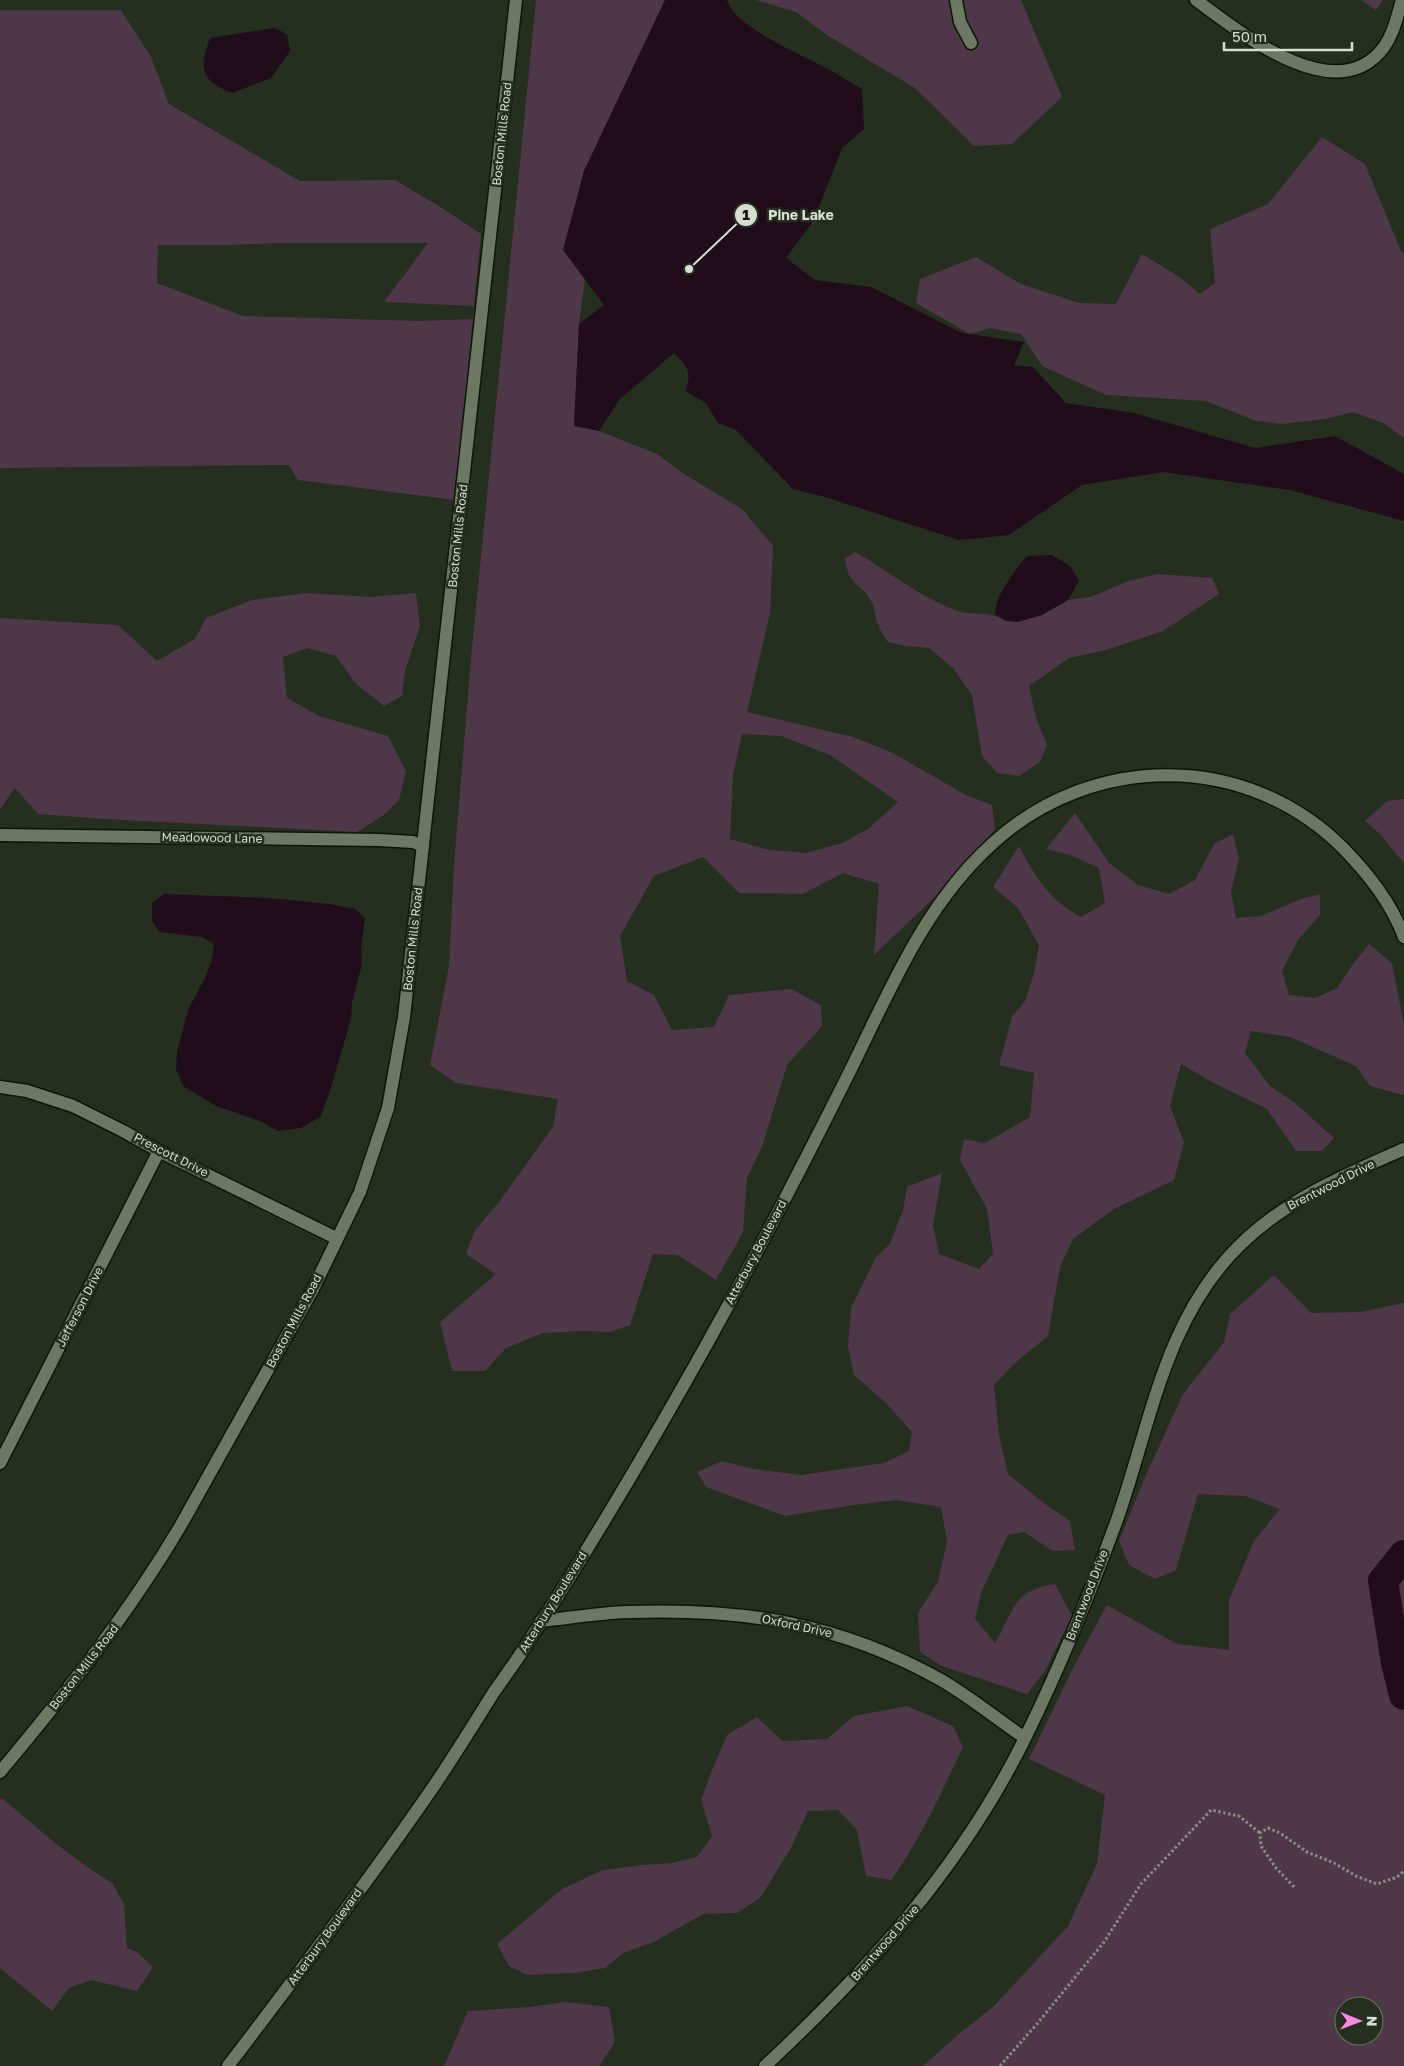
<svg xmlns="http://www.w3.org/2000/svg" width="1404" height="2066" font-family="'Golos Text',sans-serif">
<rect width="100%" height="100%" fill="#252f1d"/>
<path fill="#4e3748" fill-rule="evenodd" d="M 536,0 L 665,0 L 584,171 L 564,250 L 585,279 L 579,324 L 574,425 L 599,431 L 657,454 L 681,472 L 742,509 L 773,546 L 770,613 L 747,712 L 853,737 L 891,752 L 966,795 L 992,805 L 995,829 L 937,895 L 874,955 L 879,884 L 843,873 L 803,894 L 739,893 L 703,857 L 654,876 L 620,936 L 627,981 L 654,995 L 672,1030 L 714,1027 L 729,995 L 791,989 L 821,1005 L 822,1026 L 787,1065 L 762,1147 L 747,1178 L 743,1232 L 716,1280 L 678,1255 L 653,1254 L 630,1325 L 610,1332 L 582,1331 L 543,1333 L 506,1348 L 485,1371 L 452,1371 L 440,1322 L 496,1274 L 466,1254 L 475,1230 L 499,1202 L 553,1127 L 558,1099 L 456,1083 L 430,1065 L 449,966 L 454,865 L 471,658 ZM 742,734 L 781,736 L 830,755 L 898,802 L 868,829 L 842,843 L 806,853 L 769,850 L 730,839 L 733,775 Z
M 756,0 L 1021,0 L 1062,97 L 1012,144 L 974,146 L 915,88 L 827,35 L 796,12 Z
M 1361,0 L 1383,0 L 1376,10 Z
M 0,10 L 121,10 L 151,57 L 169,104 L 300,181 L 395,180 L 442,208 L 481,234 L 474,306 L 384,302 L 428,243 L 286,243 L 225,245 L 158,245 L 157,283 L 243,316 L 420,321 L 473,319 L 455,500 L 298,480 L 289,465 L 0,468 Z
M 1322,137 L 1365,164 L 1401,251 L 1404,254 L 1404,438 L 1383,423 L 1353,412 L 1325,419 L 1282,424 L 1256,421 L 1206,401 L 1106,395 L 1042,366 L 1021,334 L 990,328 L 970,334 L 916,303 L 920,279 L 976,257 L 1021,284 L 1079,303 L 1116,304 L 1142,254 L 1178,276 L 1200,294 L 1215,283 L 1210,229 L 1268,204 Z
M 855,552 C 889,571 918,596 955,610 C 973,617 987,609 1006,621 L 1042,615 L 1068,600 L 1091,597 L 1126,582 L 1157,574 L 1212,578 L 1219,594 L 1163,631 L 1106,650 L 1069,658 L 1029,686 L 1036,718 L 1047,745 L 1040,762 L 1019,776 L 997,773 L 982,756 L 972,695 L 953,668 L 929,648 L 906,646 L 888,642 C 884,636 880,630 878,624 C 875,618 875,611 873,605 C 864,582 848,589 845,558 Z
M 307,593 L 370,597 L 416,593 L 420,626 L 405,671 L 402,696 L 384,706 L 356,684 L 336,656 L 307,648 L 283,657 L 287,698 L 319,716 L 388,736 L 406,771 L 399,800 L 384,815 L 357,832 L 104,819 L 38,814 L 15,788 L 0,809 L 0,618 L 118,625 L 157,661 L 195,639 L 206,618 L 252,600 Z
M 1404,799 L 1404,863 L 1379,833 L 1365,821 L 1387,801 Z
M 1075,813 L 1109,863 L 1138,885 L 1169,894 L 1195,880 L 1214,844 L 1233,834 L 1239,858 L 1231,892 L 1236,918 L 1261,916 L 1301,899 L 1320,894 L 1320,915 L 1298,940 L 1282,971 L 1289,995 L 1315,998 L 1337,988 L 1353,964 L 1369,944 L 1392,963 L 1404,1025 L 1404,1094 L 1403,1095 L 1370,1086 L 1356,1066 L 1290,1037 L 1251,1031 L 1245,1053 L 1270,1086 L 1295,1103 L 1334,1138 L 1322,1151 L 1296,1151 L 1267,1109 L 1212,1082 L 1181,1064 L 1170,1106 L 1184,1142 L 1174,1180 L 1114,1209 L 1073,1239 L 1060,1267 L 1048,1336 L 1014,1364 L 994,1385 L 999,1435 L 1008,1474 L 1045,1504 L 1070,1521 L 1075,1550 L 1053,1551 L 1024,1532 L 1008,1535 L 981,1593 L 975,1619 L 995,1643 C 1015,1610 1011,1591 1055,1584 L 1072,1616 L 1045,1671 L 1027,1694 L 942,1666 L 920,1652 L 918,1613 L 938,1581 L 947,1542 L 941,1507 L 896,1500 L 854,1505 L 785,1516 L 706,1487 L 697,1472 L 722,1461 L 754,1469 L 801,1475 L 884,1463 L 909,1451 L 912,1432 L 886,1403 L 854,1375 L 848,1347 L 851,1308 L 876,1257 L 890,1244 L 903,1210 L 907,1187 L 942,1173 L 933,1225 L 939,1254 L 979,1269 L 993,1254 L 987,1209 L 960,1160 L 964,1139 L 985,1143 L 1030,1117 L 1034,1073 L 999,1065 L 1012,1017 L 1025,1001 L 1034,973 L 1039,945 L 1018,908 L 993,887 L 1019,846 C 1034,875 1051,902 1081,917 L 1105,903 L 1099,868 L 1070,855 L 1046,849 Z
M 1274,1275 L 1311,1313 L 1360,1312 L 1404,1303 L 1404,2066 L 923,2066 L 960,2033 L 994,2006 L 1068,1926 L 1097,1864 L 1105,1795 L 1029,1759 L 1075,1664 L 1107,1605 L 1177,1644 L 1229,1650 L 1229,1600 L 1254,1541 L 1280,1509 L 1245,1496 L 1198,1494 L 1176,1570 L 1155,1579 L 1129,1565 L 1119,1541 L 1146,1475 L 1183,1394 L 1224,1342 L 1230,1314 ZM 1344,2006 L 1374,2006 L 1374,2036 L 1344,2036 Z
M 907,1706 L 953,1726 L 963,1747 C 941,1793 921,1839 891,1880 L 866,1876 L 857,1830 L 838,1810 L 808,1811 L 790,1850 L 760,1898 L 737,1913 L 703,1914 L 654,1942 L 623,1953 L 605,1968 L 574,1973 L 527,1975 L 509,1966 L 497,1944 L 562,1889 L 603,1870 L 641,1865 L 672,1863 L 697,1857 L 712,1836 L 701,1800 L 713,1768 L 727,1735 L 757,1717 L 782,1741 L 827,1739 L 854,1716 Z
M 2,1798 L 55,1843 L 90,1869 L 112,1883 L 124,1904 L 127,1948 L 137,1952 L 153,1967 L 137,1991 L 91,1980 L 69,1988 L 52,2011 L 0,1968 L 0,1800 Z
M 566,2002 L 609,2007 L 615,2042 L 599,2066 L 444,2066 L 468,2011 L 529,2007 Z"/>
<path fill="#210c1c" d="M 665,0 L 727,0 C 733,26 804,56 828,69 C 839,75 850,82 862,89 L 864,129 L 842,148 L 814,220 L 786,258 L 815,280 L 871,287 L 962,333 L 1024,342 L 1014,365 L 1033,367 L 1066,403 L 1134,413 L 1255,448 L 1335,436 L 1404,474 L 1404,521 L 1290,490 L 1163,472 L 1082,485 L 1009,535 L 959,540 L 825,497 L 793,489 L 736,430 L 718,423 L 706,403 L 685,391 C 693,373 687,366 674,353 L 619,400 L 599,431 L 574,426 L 579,324 L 604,305 L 563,250 L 584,171 Z
M 274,28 L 287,34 L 290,51 L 271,78 L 232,93 C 200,80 199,68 210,38 Z
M 1052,555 L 1070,566 L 1079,581 L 1068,600 L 1042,615 L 1018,622 L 1006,621 L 995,614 C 996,593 1014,572 1027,556 Z
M 164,894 L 269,898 L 329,904 L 355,909 L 365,918 L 361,950 L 362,964 L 352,1003 L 351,1019 L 330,1091 L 320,1117 L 301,1128 L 278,1131 L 260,1121 L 216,1106 L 183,1086 L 176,1069 L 177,1052 L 188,1010 L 205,978 L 212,960 L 214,944 L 202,937 L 160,932 L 152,921 L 152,903 Z"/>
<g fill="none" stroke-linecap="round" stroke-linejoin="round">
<path stroke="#210c1c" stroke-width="30" d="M 1404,1555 L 1383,1581 L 1396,1663 L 1404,1695"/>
<defs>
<path id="minor" d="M 956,0 L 960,22 L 971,43
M 1196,0 C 1239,32 1337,111 1384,47 C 1394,33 1397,16 1402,0
M 0,835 L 379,840 L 413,842 L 423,846
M 0,1087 L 27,1091 L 73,1106 L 123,1131 L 159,1151 L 336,1238
M 0,1463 L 159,1151
M 541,1621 C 570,1618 599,1613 628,1612 C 743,1608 839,1623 941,1680 C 970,1697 997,1719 1025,1738
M 228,2066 C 299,1973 370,1879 436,1783 C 456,1753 475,1722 494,1692 C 505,1676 517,1660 527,1644 C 591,1546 651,1444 708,1342 C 755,1257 800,1171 844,1083 C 886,1000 921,908 992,844 C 1092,752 1247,751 1344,849 C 1370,876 1391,903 1404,937
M 765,2066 C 869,1969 963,1865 1026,1736 C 1061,1665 1091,1591 1118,1517 C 1151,1422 1165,1318 1240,1245 C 1287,1199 1345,1175 1404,1149"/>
<path id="tertiary" d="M 0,1772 C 66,1693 129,1613 181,1525 L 313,1289 L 360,1192 L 388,1108 L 404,1017 L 516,0"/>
</defs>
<use href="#minor" stroke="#0e1706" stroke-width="15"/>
<use href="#tertiary" stroke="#0e1706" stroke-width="15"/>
<path stroke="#868e7f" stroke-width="3" stroke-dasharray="2.5 2.5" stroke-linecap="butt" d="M 1294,1887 L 1276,1868 L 1261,1846 L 1260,1833 L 1268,1828 L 1280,1833 L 1307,1852 L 1334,1863 L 1356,1876 L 1377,1884 L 1397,1877 L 1404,1871
M 1000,2066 L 1036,2025 L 1104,1942 L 1141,1884 L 1211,1810 L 1239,1816 L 1260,1833"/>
<use href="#minor" stroke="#6d7863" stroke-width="12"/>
<use href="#tertiary" stroke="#6d7863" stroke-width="12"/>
</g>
<g text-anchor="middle" stroke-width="5" stroke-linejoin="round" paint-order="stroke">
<g font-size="12" fill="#d6ddd1" stroke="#252f1d">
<text transform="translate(502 134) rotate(-84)" y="4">Boston Mills Road</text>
<text transform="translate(458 536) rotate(-84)" y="4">Boston Mills Road</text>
<text transform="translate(212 838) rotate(1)" y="4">Meadowood Lane</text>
<text transform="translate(413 939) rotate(-84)" y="4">Boston Mills Road</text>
<text transform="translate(171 1155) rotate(27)" y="4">Prescott Drive</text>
<text transform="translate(1331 1185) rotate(-27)" y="4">Brentwood Drive</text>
<text transform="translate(756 1252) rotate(-62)" y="4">Atterbury Boulevard</text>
<text transform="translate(80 1307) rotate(-63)" y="4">Jefferson Drive</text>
<text transform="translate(294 1321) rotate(-62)" y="4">Boston Mills Road</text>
<text transform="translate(1087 1595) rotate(-69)" y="4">Brentwood Drive</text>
<text transform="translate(553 1602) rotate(-58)" y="4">Atterbury Boulevard</text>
<text transform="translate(797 1626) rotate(12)" y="4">Oxford Drive</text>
<text transform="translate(84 1667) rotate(-52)" y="4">Boston Mills Road</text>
<text transform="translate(325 1937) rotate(-54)" y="4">Atterbury Boulevard</text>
<text transform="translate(885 1943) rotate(-49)" y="4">Brentwood Drive</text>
</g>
</g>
<path fill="none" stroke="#d6ddd1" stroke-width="2" d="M689 269L746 215"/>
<g fill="#d6ddd1" stroke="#252f1d" stroke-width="2">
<circle cx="689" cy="269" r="5"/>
<circle cx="746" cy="215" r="12"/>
</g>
<g font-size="15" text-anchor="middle" font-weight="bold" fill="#111">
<text x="746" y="220">1</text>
</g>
<g font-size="14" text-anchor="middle" font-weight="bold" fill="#d6ddd1" stroke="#252f1d" stroke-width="5" stroke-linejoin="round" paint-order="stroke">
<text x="801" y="220">Pine Lake</text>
</g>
<g transform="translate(1359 2021) rotate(91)"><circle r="24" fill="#252f1d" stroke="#6c7565"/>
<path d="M0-4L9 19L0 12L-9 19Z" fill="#fd86e3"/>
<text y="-8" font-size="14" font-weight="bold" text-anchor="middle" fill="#d6ddd1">N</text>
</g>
<path d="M1224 42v8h128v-8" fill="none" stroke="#d6ddd1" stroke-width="2.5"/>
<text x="1232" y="42" font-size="15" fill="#d6ddd1" stroke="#252f1d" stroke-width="4" paint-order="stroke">50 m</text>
</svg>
